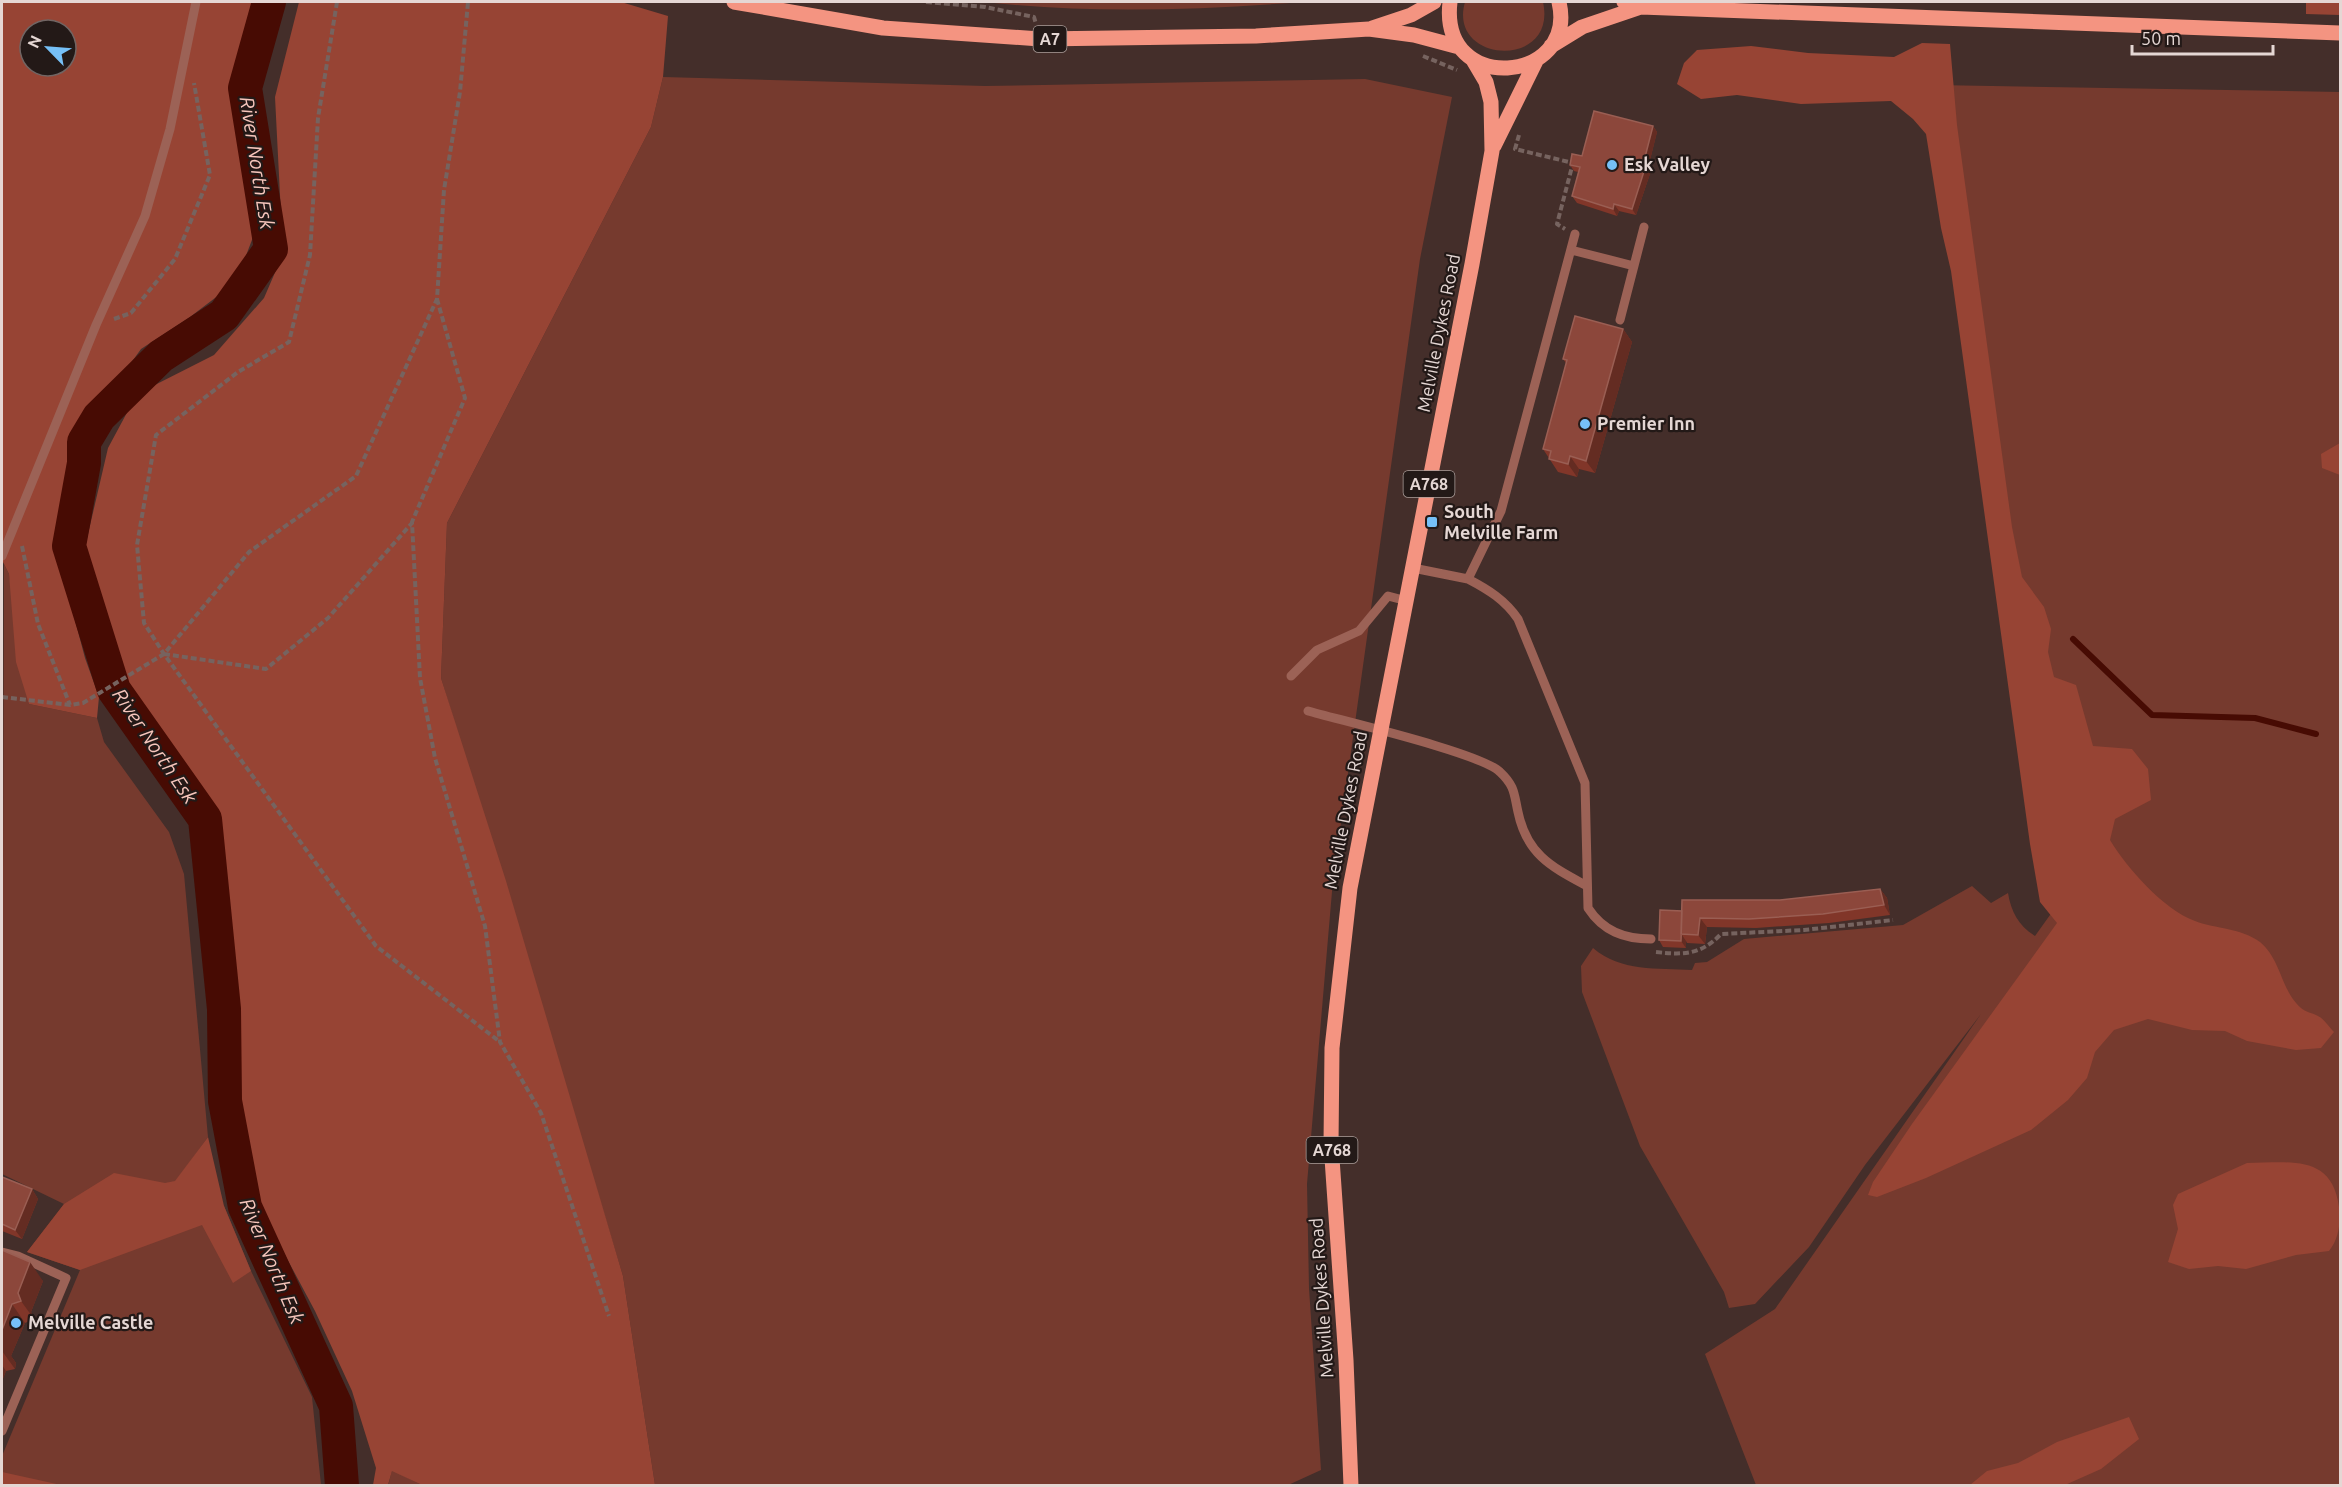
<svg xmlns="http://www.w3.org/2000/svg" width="2342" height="1487" font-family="Ubuntu,sans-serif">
<rect width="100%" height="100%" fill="#442e2a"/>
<path fill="#763a2e" d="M 985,2 L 1303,2 C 1197,10 1090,14 985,2 Z
M 1465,2 L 1543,2 C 1558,70 1447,64 1465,2 Z
M 663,77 L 985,86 L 1365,79 L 1452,97 L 1420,259 L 1333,880 L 1307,1184 L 1309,1288 L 1321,1470 L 1286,1486 L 655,1485 L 623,1276 L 441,678 L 447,523 L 651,127 Z
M 1935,85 L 2340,92 L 2340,1485 L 1756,1485 L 1705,1354 L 1775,1309 L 1981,1014 L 1865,1165 L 1809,1247 L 1755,1304 L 1729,1308 L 1724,1292 L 1640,1146 L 1582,992 L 1581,966 L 1593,948 C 1621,972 1657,968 1692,970 L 1695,963 L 1707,962 L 1744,939 L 1903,925 L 1972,886 L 1991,903 L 2008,893 C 2011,912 2019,926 2035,936 L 2055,908 Z
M 4,564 L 9,574 L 29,704 L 97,718 L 104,742 L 169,832 L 184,874 L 208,1137 L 176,1181 L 224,1206 L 251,1271 L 312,1397 L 321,1485 L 2,1486 L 2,1456 L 80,1270 L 27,1252 L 64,1204 L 2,1174 Z
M 392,1470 L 422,1485 L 388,1486 Z"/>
<path fill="#974434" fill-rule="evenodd" d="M 2,2 L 252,2 L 239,50 L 240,115 L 261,216 L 236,282 L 190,317 L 141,349 L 75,441 L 74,466 L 60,517 L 59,560 L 85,658 L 99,697 L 97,718 L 29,704 L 16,662 L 9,574 L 2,560 ZM 30,30 L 66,30 L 66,66 L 30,66 Z
M 299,2 L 621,2 L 668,16 L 663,77 L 651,127 L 447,523 L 441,678 L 506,881 L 623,1276 L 655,1485 L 422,1485 L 392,1471 L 388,1485 L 373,1485 L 376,1468 L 352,1391 L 315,1311 L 254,1197 L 236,1107 L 229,930 L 214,813 L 166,738 L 123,685 L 96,611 L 85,547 L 108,448 L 137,394 L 214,355 L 264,298 L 283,254 L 275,97 Z
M 2306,2 L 2340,2 L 2340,15 L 2306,14 Z
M 1922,43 L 1950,44 L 1957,125 L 2012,527 L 2022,577 L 2044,607 L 2051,629 L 2048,652 L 2054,677 L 2076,685 L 2093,746 L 2132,749 L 2148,769 L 2151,800 L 2115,819 L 2110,840 C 2126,867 2164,910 2195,921 C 2216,929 2241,928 2260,942 C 2281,959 2281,991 2301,1008 C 2305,1012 2313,1013 2318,1016 C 2324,1019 2329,1027 2334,1032 L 2321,1048 L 2296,1050 L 2247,1041 L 2225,1031 L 2192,1030 L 2148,1019 L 2114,1030 L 2095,1052 L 2087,1078 L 2068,1100 L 2031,1130 L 1926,1178 L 1877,1197 L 1868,1195 L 1873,1182 L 1912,1124 L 2057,923 L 2040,902 L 2030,844 L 1951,271 L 1941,228 L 1926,134 L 1913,119 L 1891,101 L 1801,104 L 1737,95 L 1701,99 L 1677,84 L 1684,63 L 1697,50 L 1751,46 L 1808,53 L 1894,57 Z
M 2340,443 L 2340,475 L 2322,468 L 2321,454 Z
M 208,1137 L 224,1206 L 251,1271 L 233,1283 L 202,1225 L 80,1270 L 27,1252 L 64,1204 L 114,1173 L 165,1183 L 175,1181 Z
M 2247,1163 C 2288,1163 2332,1153 2339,1207 C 2341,1222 2339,1239 2329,1251 L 2296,1255 L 2246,1269 L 2218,1266 L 2189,1269 L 2168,1262 L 2178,1229 L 2173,1205 L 2178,1194 Z
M 2129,1417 L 2139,1439 L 2101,1469 L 2065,1485 L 1970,1485 L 1987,1471 L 2018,1463 L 2057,1442 Z
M 2,1472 L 61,1485 L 2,1485 Z"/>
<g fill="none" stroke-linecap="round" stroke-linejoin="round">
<path stroke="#470b03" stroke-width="6" d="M 2073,639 L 2152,715 L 2255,718 L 2316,734"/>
<path stroke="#470b03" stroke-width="34" d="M 269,2 L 245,88 L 271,249 L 224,315 L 161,356 L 99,417 L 84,442 L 84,463 L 69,546 L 114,690 L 205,819 L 224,1009 L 225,1101 L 245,1207 L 336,1406 L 342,1486"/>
<path stroke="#76635f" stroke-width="4" stroke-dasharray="6 3" stroke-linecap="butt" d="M 337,2 L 318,118 L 310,255 L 289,342 L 238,372 L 156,435 L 137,545 L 144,623 L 164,654 L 376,946 L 500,1042
M 926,2 L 985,7 L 1034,17 L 1036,24
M 1423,56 L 1457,70
M 1519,135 L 1515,149 L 1573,163 L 1557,224 L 1565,229
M 437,299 L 465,398 L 412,522 L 420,678 L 435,758 L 485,926 L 500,1042 L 541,1113 L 609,1316
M 114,319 L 131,313 L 175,259 L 210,175 L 194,83
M 22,546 L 38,624 L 70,705
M 164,654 L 266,669 L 328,618 L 412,523
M 2,697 L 70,705 L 83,703 L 164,654 L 249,552 L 356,476 L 437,299 L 444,190 L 460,92 L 468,2
M 1656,952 C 1683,955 1701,955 1721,934 L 1804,930 L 1893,920"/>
<path stroke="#9c6256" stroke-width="9" d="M 1571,250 L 1634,266
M 1620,320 L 1644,227
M 2,556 L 96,325 L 145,216 L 170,129 L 196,2
M 1413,568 L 1468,579 L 1501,511 L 1575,234
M 1468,579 C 1489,590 1505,600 1518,619 L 1585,783 L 1588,908 C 1603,931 1624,939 1651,939
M 1291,676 L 1317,650 L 1359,631 L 1388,596 L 1407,601
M 1308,711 C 1343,721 1481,753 1500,772 C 1515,786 1514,794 1518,812 C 1527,855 1552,867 1587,886
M 2,1252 L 18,1256 L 66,1278 L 2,1431"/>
<path stroke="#f49481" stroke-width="15" d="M 734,2 L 883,28 L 1040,39 L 1256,36 L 1369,29 L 1414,35 L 1459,47
M 1450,2 C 1439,96 1578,84 1559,2
M 1624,2 L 1641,7 L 2340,33
M 1372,28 L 1411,15 L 1434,2
M 1551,46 L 1582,27 L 1641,7
M 1494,146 L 1536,61
M 1351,1486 L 1346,1360 L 1331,1144 L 1332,1048 L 1350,888 L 1472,264 L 1492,151 L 1491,102 L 1486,82 L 1473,60"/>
</g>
<path fill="#813629" d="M 1653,126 L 1657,132 L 1649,164 L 1652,168 L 1636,215 L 1619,211 L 1617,216 L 1577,203 L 1572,196 L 1578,172 L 1574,171 L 1570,165 L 1582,156 Z
M 1623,329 L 1632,342 L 1595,473 L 1579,469 L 1577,477 L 1558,472 L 1543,449 L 1566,363 L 1563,359 Z
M 1880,889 L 1887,898 L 1890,915 L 1829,923 L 1756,928 L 1707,927 L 1705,944 L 1687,943 L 1686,941 L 1686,948 L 1663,947 L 1659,940 L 1682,911 Z
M 2,1177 L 32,1189 L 38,1199 L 22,1239 L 2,1231 Z
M 2,1250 L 43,1281 L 31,1312 L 34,1319 L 25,1323 L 11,1356 L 16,1363 L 15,1369 L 6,1371 L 2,1381 Z"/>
<path fill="#642c22" d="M 1653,126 L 1657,132 L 1649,164 L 1652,168 L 1636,215 L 1632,209 Z
M 1614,204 L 1619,211 L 1617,216 L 1613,209 Z
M 1623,329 L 1632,342 L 1595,473 L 1586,461 Z
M 1570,456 L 1579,469 L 1577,477 L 1568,464 Z
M 1880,889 L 1887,898 L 1890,915 L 1884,905 Z
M 1700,918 L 1707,927 L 1705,944 L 1698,935 Z
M 1682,935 L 1686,941 L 1686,948 L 1681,941 Z
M 32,1189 L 38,1199 L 22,1239 L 15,1230 Z
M 30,1262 L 43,1281 L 31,1312 L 34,1319 L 21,1301 L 18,1293 Z
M 12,1304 L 25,1323 L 11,1356 L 16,1363 L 15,1369 L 2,1351 L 2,1330 Z
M 2,1365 L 6,1371 L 2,1381 Z"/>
<path fill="#8c473b" stroke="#9a5e53" stroke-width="1.5" d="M 1594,111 L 1653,126 L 1644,161 L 1647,162 L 1632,209 L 1614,204 L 1613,209 L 1572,196 L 1580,167 L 1570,165 L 1572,154 L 1582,156 Z
M 1575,316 L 1623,329 L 1586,461 L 1570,456 L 1568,464 L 1549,459 L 1551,451 L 1543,449 L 1567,360 L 1563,359 Z
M 1880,889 L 1884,905 L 1823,914 L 1749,919 L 1700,918 L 1698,935 L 1681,934 L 1682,900 L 1780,900 Z
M 1660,910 L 1682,911 L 1681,941 L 1659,940 Z
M 2,1177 L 32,1189 L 15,1230 L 2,1224 Z
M 2,1250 L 30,1262 L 18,1293 L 21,1301 L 12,1304 L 2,1330 Z"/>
<g fill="#76c0f7" stroke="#231917" stroke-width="2">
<circle cx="1612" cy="165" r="6"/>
<circle cx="1585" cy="424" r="6"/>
<rect x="1426" y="516" width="12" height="12" rx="3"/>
<circle cx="16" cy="1323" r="6"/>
</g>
<g text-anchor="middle" stroke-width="4.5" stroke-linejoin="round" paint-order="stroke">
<g fill="#231917" stroke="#ab9e9b" stroke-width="1.5">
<rect x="1033.5" y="26" width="33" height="26" rx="4.5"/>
<rect x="1403.5" y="471" width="51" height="26" rx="4.5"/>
<rect x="1306.5" y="1137" width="51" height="26" rx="4.5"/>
</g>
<g font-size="16" font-weight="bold" fill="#e5d7d4">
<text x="1050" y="45">A7</text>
<text x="1429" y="490">A768</text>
<text x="1332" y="1156">A768</text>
</g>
<g font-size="18" font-weight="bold" fill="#e5d7d4" stroke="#231917" text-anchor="start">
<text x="1624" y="171">Esk Valley</text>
<text x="1597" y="430">Premier Inn</text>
<text x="1444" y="518">South<tspan x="1444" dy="21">Melville Farm</tspan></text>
<text x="28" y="1329">Melville Castle</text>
</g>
<g font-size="18" fill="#e5d7d4" stroke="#231917">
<text transform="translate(1439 333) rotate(-79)" y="6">Melville Dykes Road</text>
<text transform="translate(1346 810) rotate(-79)" y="6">Melville Dykes Road</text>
<text transform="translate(1322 1298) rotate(-94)" y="6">Melville Dykes Road</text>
</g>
<g font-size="20" font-style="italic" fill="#f6c5bb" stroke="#231917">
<text transform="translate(257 163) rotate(81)" y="7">River North Esk</text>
<text transform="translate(155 746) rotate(56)" y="7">River North Esk</text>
<text transform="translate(272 1261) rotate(67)" y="7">River North Esk</text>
</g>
</g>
<rect width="2342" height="1487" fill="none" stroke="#e5d7d4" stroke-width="6"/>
<g transform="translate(48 48) rotate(295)"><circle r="28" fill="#231917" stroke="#716563" stroke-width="1.5"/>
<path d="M0-4.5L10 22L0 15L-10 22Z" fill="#76c0f7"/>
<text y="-9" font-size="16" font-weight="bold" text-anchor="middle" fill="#e5d7d4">N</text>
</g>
<path d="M2132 45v9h141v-9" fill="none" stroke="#e5d7d4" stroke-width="3"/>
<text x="2141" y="45" font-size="18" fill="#e5d7d4" stroke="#231917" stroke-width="4.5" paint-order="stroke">50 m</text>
</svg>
